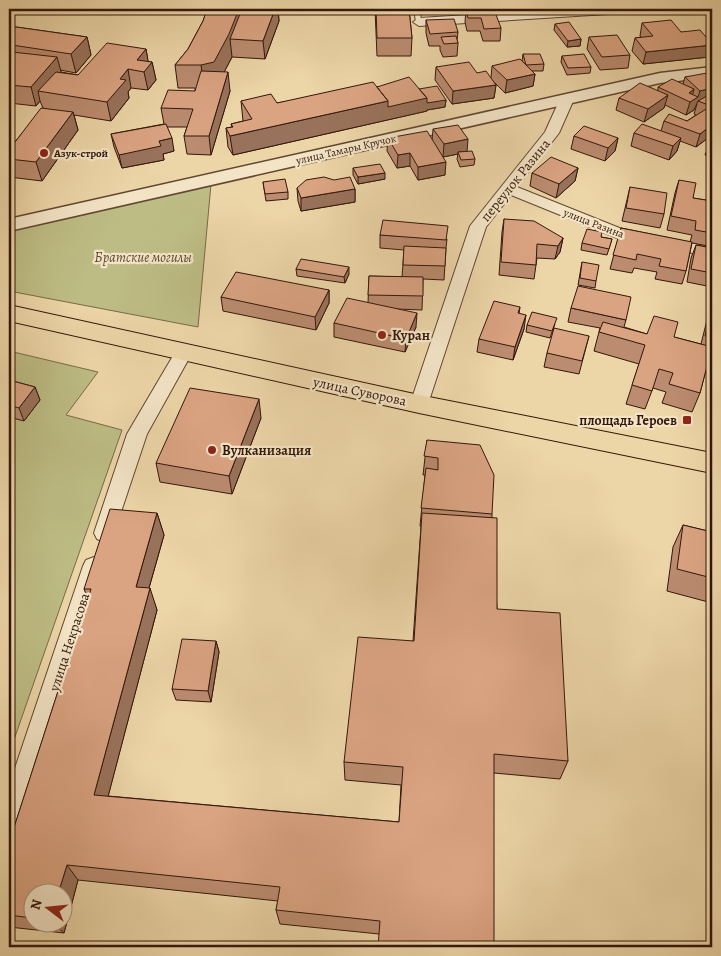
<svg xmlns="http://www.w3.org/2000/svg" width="721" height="956" font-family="Alegreya,serif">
<rect width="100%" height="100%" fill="#ecd5a7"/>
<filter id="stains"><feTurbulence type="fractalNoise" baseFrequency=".004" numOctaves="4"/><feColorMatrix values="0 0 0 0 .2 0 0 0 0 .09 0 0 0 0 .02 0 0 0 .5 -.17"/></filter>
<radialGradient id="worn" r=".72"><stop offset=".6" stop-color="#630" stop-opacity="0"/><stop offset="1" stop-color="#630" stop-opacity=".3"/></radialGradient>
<path fill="#bdbc84" stroke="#786a47" d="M 211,184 L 198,327 L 9,291 L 9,225 Z
M 9,351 L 98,372 L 66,415 L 122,430 L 9,754 Z"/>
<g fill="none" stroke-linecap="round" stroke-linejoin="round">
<defs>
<path id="service" d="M 414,9 L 420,9 L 421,23 L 416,22 Z"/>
<path id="minor" d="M 571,9 L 630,9 L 624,13 L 419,26 L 413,22 L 419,18 Z
M 704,9 L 712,9 L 712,16 L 708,15 Z
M 567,95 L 574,99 L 559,133 L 517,187 L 627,231 L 712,247 L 712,257 L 617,238 L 511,195 L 486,227 L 428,404 L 426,409 L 419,411 L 412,409 L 410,404 L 470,226 L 545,132 L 560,99 Z
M 183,347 L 189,349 L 192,353 L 147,434 L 114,533 L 111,539 L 104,542 L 97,539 L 94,533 L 127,434 L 177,349 Z
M 94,557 L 102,560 L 105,566 L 22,824 L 18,833 L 9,837 L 9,786 L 83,566 L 86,560 Z"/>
<path id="tertiary" d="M 712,67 L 712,77 L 660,83 L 9,231 L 9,219 L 660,73 Z"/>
<path id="primary" d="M 9,305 L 419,395 L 712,453 L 712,473 L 419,413 L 9,321 Z"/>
</defs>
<use href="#service" stroke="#614631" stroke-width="2"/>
<use href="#minor" stroke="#614631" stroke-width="2"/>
<use href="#tertiary" stroke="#614631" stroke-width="3"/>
<use href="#primary" stroke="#33170a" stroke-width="2"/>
<use href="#service" fill="#f3e4c6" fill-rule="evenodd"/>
<use href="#minor" fill="#f3e4c6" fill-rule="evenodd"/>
<use href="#tertiary" fill="#f3e4c6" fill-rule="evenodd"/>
<use href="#primary" fill="#ecd5a7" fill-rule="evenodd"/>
</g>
<path fill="#bb8c70" stroke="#33170a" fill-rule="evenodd" d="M 207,9 L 278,9 L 279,21 L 265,59 L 232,57 L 224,72 L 230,91 L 211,155 L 187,154 L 184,136 L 187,127 L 167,127 L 174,151 L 163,154 L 164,160 L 122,168 L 114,147 L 111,134 L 164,124 L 161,108 L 195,91 L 195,88 L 178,88 L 175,65 L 188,49 L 203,21 Z
M 375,9 L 409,9 L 412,38 L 411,56 L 377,56 Z
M 466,10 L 501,28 L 500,41 L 483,41 L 480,31 L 467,31 L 465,22 Z
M 426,20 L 458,32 L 457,40 L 458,43 L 457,56 L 443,57 L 440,50 L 440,46 L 429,46 L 426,33 Z
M 642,23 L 681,32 L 712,44 L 712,48 L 709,57 L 643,64 L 632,51 L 635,38 L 641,37 L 640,36 Z
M 555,24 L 581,39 L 580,46 L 567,47 L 554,30 Z
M 9,26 L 87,37 L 91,55 L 76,73 L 60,70 L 61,72 L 78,75 L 146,49 L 148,62 L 152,62 L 156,80 L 148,90 L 131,88 L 128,92 L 129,98 L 111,121 L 74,115 L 78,130 L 42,181 L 9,177 L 9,127 L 14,143 L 43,108 L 40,101 L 36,106 L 9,103 Z
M 589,37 L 630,55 L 628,68 L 600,70 L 587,49 Z
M 523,54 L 544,64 L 543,71 L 532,71 L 535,74 L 533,86 L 505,93 L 492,80 L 496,85 L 494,98 L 452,104 L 435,80 L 436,67 L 477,73 L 491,78 L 492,66 L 522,61 Z
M 562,56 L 591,67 L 590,73 L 567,75 L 561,62 Z
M 685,77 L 712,77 L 712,135 L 696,147 L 680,141 L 677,151 L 669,160 L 631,146 L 634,133 L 661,131 L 664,121 L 687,121 L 696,115 L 694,114 L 697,104 L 696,104 L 694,110 L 686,115 L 665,105 L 664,108 L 644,122 L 616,110 L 619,98 L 658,91 L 658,87 L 683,84 Z
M 377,87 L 419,89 L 446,100 L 445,107 L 427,110 L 427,111 L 233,155 L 228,147 L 226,128 L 232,127 L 231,124 L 243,121 L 241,101 L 277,103 Z
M 433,129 L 467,151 L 475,159 L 474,165 L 460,167 L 457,159 L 458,154 L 443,157 L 445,175 L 418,180 L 410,166 L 397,168 L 387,151 L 388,138 L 432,141 Z
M 574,136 L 618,138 L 615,151 L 605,161 L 571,149 Z
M 712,140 L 712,158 L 705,155 L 710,142 Z
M 353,168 L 385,179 L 358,184 L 353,175 Z
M 578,168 L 575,181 L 556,198 L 530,186 L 532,173 Z
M 711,175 L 712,175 L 712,193 L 707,193 L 709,182 Z
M 679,180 L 693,198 L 712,201 L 712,234 L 708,246 L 692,243 L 686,271 L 682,284 L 655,279 L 657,272 L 634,268 L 632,273 L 610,269 L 621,228 L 690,242 L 692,235 L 667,230 L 675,193 Z
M 263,182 L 288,192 L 288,199 L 266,201 Z
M 630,187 L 664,214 L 660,228 L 622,221 Z
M 297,188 L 355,189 L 355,202 L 301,211 L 298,201 Z
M 504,219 L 563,238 L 560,252 L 555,259 L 537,258 L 534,279 L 499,275 L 502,232 Z
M 380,235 L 447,239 L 446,248 L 444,280 L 423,279 L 422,310 L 397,309 L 416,327 L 405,352 L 334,337 L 334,323 L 368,303 L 369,276 L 402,277 L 404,250 L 380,248 Z
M 601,237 L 612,239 L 607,255 L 581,250 L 582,243 Z
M 696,245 L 712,248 L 712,287 L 687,282 L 691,258 Z
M 582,262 L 596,281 L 595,288 L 578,285 Z
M 296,269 L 349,274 L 345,283 L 297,276 Z
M 329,290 L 329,303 L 316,330 L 223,311 L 221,297 Z
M 712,306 L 712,352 L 711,351 L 700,393 L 692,412 L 662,403 L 666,392 L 653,388 L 645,409 L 626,404 L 639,364 L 594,351 L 600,328 L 568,322 L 571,308 L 626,320 L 624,327 L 647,334 L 674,337 L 701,344 L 708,316 Z
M 520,307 L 519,314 L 524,329 L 513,360 L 477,352 L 479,339 Z
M 555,324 L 550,338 L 526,332 L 527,325 Z
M 589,336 L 579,374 L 544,367 L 547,353 Z
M 9,380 L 35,387 L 40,400 L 24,421 L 9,417 Z
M 261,418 L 232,494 L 160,482 L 156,463 Z
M 427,440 L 492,514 L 492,517 L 497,609 L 568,761 L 560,779 L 494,773 L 379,934 L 280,924 L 276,910 L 278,901 L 78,880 L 64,933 L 9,927 L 9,843 L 88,599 L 84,589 L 157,513 L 164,535 L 149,588 L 157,610 L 108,796 L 399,822 L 401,785 L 345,780 L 344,762 L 413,641 L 421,526 L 420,526 L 425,475 L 423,475 ZM 32,894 L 62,924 L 32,924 Z
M 683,525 L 712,532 L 712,603 L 667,591 L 673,547 Z
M 216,641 L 219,652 L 211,702 L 176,700 L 172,689 Z"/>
<path fill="#99725b" stroke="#33170a" d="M 239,9 L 250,9 L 230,39 L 232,57 L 217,86 L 204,88 L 201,65 Z
M 275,9 L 278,9 L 279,21 L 265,59 L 263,41 Z
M 87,37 L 91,55 L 76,73 L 71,54 Z
M 581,39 L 580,46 L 567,47 L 568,41 Z
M 712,45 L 712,48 L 709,57 L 643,64 L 646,52 Z
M 146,49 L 149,66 L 152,62 L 156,80 L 148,90 L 144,72 L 137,60 Z
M 57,57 L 62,75 L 38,91 L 40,101 L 36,106 L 31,87 Z
M 128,69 L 131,88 L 128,92 L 129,98 L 111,121 L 107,102 L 120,79 Z
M 228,72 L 230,91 L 211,155 L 209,136 Z
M 535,74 L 533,86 L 505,93 L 507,80 Z
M 496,85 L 494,98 L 452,104 L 453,91 Z
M 712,88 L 712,101 L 698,101 L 694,110 L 686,115 L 690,102 L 689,93 L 694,89 L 691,101 L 698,97 L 700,91 Z
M 668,95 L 664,108 L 644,122 L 648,109 Z
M 427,98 L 446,100 L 445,107 L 427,110 L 427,111 L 233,155 L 230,136 L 388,101 Z
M 73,112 L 78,130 L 42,181 L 36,162 Z
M 712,125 L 712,135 L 696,147 L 700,134 Z
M 9,127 L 15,146 L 9,153 Z
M 172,138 L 174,151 L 163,154 L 164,160 L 122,168 L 119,155 L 159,141 Z
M 618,138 L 615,151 L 605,161 L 608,148 Z
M 681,138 L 677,151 L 669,160 L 673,146 Z
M 468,139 L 467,152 L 458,152 L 458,154 L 443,157 L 444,144 Z
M 410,153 L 410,166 L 397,168 L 398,155 Z
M 446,162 L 445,175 L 418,180 L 418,167 Z
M 578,168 L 575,181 L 556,198 L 559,184 Z
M 385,173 L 385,179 L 358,184 L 358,177 Z
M 355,189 L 355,202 L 301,211 L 301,198 Z
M 563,238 L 560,252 L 555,259 L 558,246 Z
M 349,267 L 349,274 L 345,283 L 344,277 Z
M 329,290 L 329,303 L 316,330 L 315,317 Z
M 417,313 L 416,327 L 405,352 L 406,339 Z
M 526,315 L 524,329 L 513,360 L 515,347 Z
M 35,387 L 40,400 L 24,421 L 19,408 Z
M 259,399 L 261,418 L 232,494 L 229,476 Z
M 157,513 L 164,535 L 143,609 L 136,587 Z
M 150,588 L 157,610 L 104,812 L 94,795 Z
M 216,641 L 219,652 L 211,702 L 208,691 Z
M 67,865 L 78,880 L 64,933 L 54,924 L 62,924 L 62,894 L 58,894 Z"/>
<path fill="#daa382" stroke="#33170a" d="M 207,9 L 239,9 L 229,34 L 214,62 L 201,65 L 175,65 L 188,49 L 203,21 Z
M 242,9 L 275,9 L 263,41 L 230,39 Z
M 376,9 L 409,9 L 412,38 L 377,38 Z
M 466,10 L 495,12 L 501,28 L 484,29 L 481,18 L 468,18 Z
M 454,19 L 458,32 L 430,34 L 426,20 Z
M 671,20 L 681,32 L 700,30 L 712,44 L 712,45 L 646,52 L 635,38 L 653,36 L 642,23 Z
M 569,22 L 581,39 L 568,41 L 555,24 Z
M 9,26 L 87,37 L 71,54 L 12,45 L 9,42 Z
M 617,35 L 630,55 L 602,57 L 589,37 Z
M 456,36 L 458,43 L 444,44 L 441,37 Z
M 107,43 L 146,49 L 137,60 L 152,62 L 144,72 L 128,69 L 120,79 L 126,80 L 107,102 L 38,91 L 56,72 L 78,75 Z
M 12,52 L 57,57 L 31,87 L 9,85 L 9,55 Z
M 523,54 L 540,54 L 544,64 L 526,65 Z
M 584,54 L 591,67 L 568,68 L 562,56 Z
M 520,59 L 535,74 L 507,80 L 492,66 Z
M 469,62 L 477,73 L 486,71 L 496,85 L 453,91 L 436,67 Z
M 201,71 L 228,72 L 209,136 L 184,136 L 193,109 L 161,108 L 168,90 L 195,91 Z
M 707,73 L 712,77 L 712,88 L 700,91 L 685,77 Z
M 409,77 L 427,98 L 388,107 L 388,101 L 377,87 Z
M 672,79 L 694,89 L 689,93 L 698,97 L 690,102 L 658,87 Z
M 373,82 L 388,101 L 230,136 L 226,128 L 233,127 L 231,124 L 252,119 L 241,101 L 271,94 L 277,103 Z
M 640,83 L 668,95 L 648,109 L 619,98 Z
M 437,86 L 446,100 L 427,103 L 427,98 L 419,89 Z
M 712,93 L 712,125 L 700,134 L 664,121 L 669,114 L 687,121 L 711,106 L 698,101 Z
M 41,108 L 73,112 L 36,162 L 9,159 L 9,150 Z
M 166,124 L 172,138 L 159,141 L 161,146 L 119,155 L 111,134 Z
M 642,124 L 681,138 L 673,146 L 634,133 Z
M 458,125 L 468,139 L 444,144 L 433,129 Z
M 584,126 L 618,138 L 608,148 L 574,136 Z
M 427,131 L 446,162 L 418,167 L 410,153 L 398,155 L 388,138 Z
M 472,151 L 475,159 L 461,160 L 458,152 Z
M 551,157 L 578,168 L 559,184 L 532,173 Z
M 380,164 L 385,173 L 358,177 L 353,168 Z
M 711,175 L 712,175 L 712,186 L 710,186 Z
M 324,177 L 334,180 L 350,177 L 355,189 L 301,198 L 297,188 L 306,180 Z
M 285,179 L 288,192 L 265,194 L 263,182 Z
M 679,180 L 696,183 L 693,198 L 712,201 L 712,233 L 695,230 L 696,221 L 671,216 Z
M 630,187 L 667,193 L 664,214 L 626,208 Z
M 504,219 L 534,221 L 563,238 L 558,246 L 537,244 L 536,265 L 501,262 Z
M 383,220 L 448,226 L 446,240 L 380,235 Z
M 621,228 L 692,242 L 686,271 L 659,266 L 661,259 L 637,254 L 636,260 L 613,255 Z
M 587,229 L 602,232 L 601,237 L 612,239 L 609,249 L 582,243 Z
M 696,245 L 712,248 L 712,273 L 691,269 Z
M 404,246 L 446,248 L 445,266 L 403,265 Z
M 301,259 L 349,267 L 344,277 L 296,269 Z
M 582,262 L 599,265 L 596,281 L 580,278 Z
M 236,272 L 329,290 L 315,317 L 221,297 Z
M 369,276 L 423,277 L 423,296 L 368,295 Z
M 578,286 L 631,297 L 626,320 L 571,308 Z
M 347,298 L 417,313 L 406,339 L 334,323 Z
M 494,301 L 520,307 L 518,313 L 526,315 L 515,347 L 479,339 Z
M 712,307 L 712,337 L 705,336 Z
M 532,312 L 557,318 L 552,331 L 527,325 Z
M 654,316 L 678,322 L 674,337 L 712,347 L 700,393 L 669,384 L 673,373 L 659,369 L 652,391 L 632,385 L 645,345 L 599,332 L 603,322 L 647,334 Z
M 554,328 L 589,336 L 582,361 L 547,353 Z
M 9,380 L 35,387 L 19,408 L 9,405 Z
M 190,388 L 259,399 L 229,476 L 156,463 Z
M 427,440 L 480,445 L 494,475 L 492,514 L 421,508 L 426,468 L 438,470 L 438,458 L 424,456 Z
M 110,509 L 157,513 L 136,587 L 150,588 L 94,795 L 399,822 L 403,767 L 344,762 L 358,637 L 414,641 L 422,513 L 497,518 L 497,609 L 560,613 L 568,761 L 494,754 L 494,947 L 378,947 L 380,921 L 276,910 L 280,887 L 67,865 L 58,894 L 32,894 L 32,918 L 9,915 L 9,843 L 91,589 L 84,589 Z
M 683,525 L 712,532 L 712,578 L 677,569 Z
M 182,639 L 216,641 L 208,691 L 172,689 Z"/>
<g fill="#8f2418" stroke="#f3e4c6" stroke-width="2">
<circle cx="44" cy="153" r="5"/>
<circle cx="382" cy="335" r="5"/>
<rect x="682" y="415" width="10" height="10" rx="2.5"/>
<circle cx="212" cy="450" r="5"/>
</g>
<g text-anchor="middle" stroke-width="4.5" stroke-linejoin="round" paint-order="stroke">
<g font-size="11" fill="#33170a" stroke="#f3e4c6">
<text transform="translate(346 149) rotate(-13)" y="4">улица Тамары Кручок</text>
<text transform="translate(594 223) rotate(21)" y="4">улица Разина</text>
</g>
<g font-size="11" font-weight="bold" fill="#33170a" stroke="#f3e4c6" text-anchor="start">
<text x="54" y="157">Азук-строй</text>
</g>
<g font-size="14" fill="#33170a" stroke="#f3e4c6">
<text transform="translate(515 180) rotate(-51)" y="5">переулок Разина</text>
<text transform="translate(360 391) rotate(12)" y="5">улица Суворова</text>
<text transform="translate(69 642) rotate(-72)" y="5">улица Некрасова</text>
</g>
<g font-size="14" font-style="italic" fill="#5c492f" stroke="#f3e4c6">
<text x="143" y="262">Братские могилы</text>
</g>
<g font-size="14" font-weight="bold" fill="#33170a" stroke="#f3e4c6" text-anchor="start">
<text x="392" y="340">Куран</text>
<text x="677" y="425" text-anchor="end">площадь Героев</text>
<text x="222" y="455">Вулканизация</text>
</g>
</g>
<rect width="721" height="956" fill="none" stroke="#ecd5a7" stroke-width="30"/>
<rect x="10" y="10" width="701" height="936" fill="none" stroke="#33170a" stroke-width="2.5"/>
<rect x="15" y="15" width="691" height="926" fill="none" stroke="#33170a"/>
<g transform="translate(48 908) rotate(286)"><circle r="24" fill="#f3e4c6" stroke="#a6927b"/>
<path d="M0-4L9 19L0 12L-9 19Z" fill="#8f2418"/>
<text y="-8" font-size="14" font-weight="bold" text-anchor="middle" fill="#33170a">N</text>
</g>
<rect width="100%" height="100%" filter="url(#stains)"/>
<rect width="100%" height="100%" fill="url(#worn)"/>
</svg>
